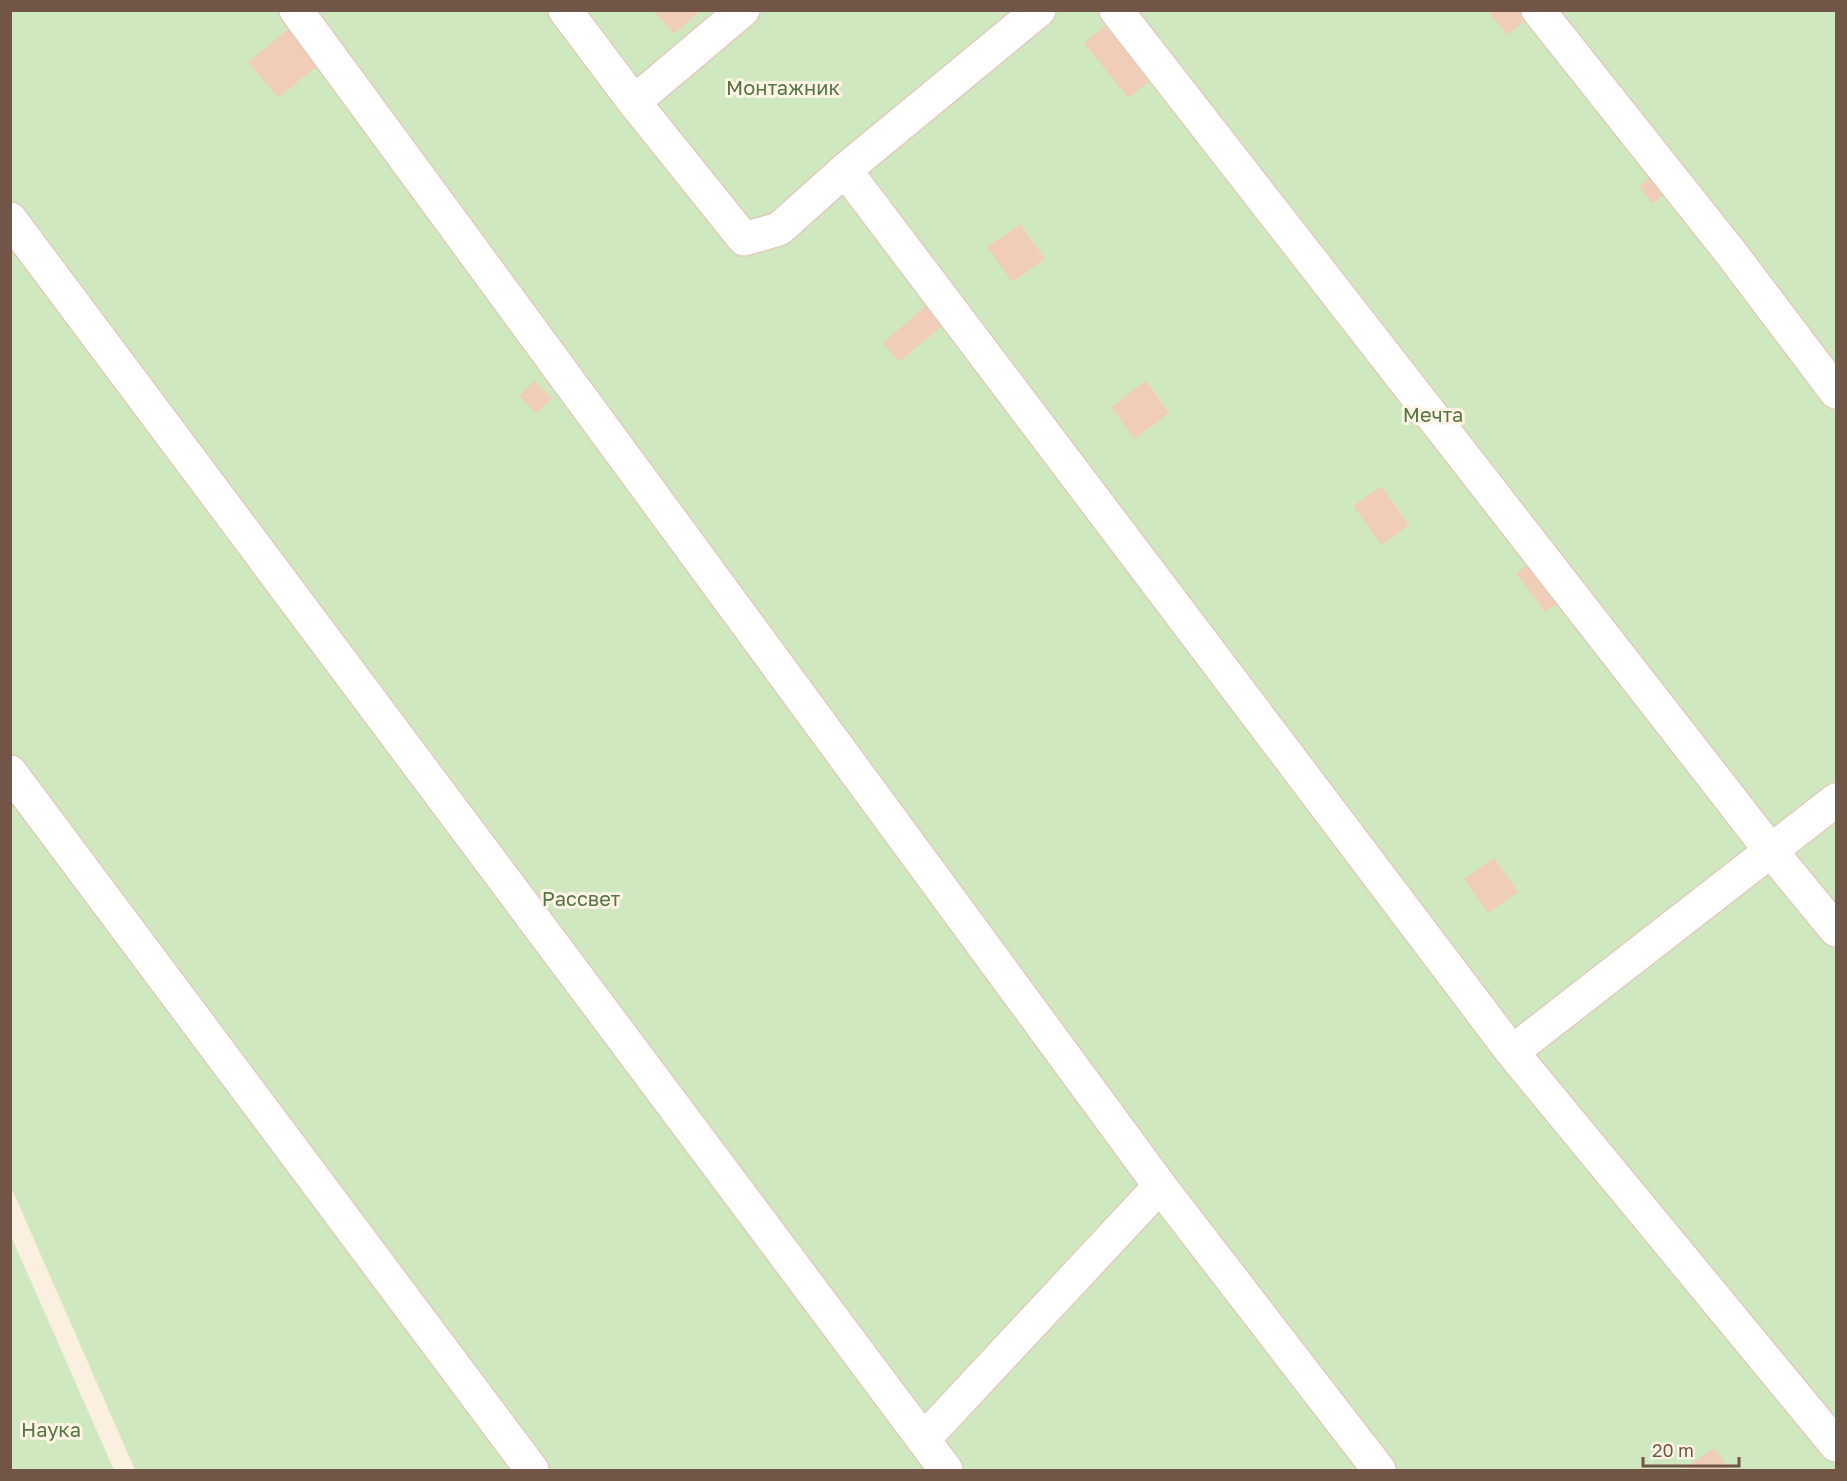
<svg xmlns="http://www.w3.org/2000/svg" width="1847" height="1481" font-family="'Golos Text',sans-serif">
<rect width="100%" height="100%" fill="#fbf0e0"/>
<path fill="#d0e8bf" d="M 10,11 L 1836,11 L 1836,1470 L 135,1470 L 11,1187 Z
M 11,1236 L 114,1470 L 11,1470 Z"/>
<path fill="#f0cdb8" d="M 653,10 L 701,10 L 674,34 Z
M 1124,10 L 1169,65 L 1128,98 L 1084,43 Z
M 1487,10 L 1534,10 L 1539,17 L 1528,26 L 1524,21 L 1507,35 Z
M 288,29 L 318,65 L 278,98 L 248,62 Z
M 1658,171 L 1672,188 L 1652,204 L 1639,186 Z
M 1020,224 L 1045,259 L 1012,282 L 987,247 Z
M 934,298 L 951,318 L 899,362 L 883,343 Z
M 534,381 L 552,398 L 536,413 L 519,396 Z
M 1146,381 L 1169,413 L 1134,439 L 1111,407 Z
M 1381,486 L 1409,525 L 1381,545 L 1353,506 Z
M 1534,560 L 1563,599 L 1545,612 L 1516,573 Z
M 1494,858 L 1518,892 L 1488,913 L 1464,879 Z
M 1714,1448 L 1730,1470 L 1682,1470 Z"/>
<g fill="none" stroke-linecap="round" stroke-linejoin="round">
<defs>
<path id="minor" d="M 296,10 L 1160,1186 L 1379,1470
M 565,10 L 634,102 L 744,239 L 779,229 L 845,170 L 1039,10
M 1116,10 L 1771,851 L 1836,930
M 1538,10 L 1731,253 L 1836,392
M 634,102 L 743,10
M 845,170 L 1512,1052 L 1836,1445
M 10,219 L 946,1470
M 10,772 L 532,1470
M 1512,1052 L 1836,800
M 923,1440 L 1160,1186"/>
</defs>
<use href="#minor" stroke="#dfccbc" stroke-width="36"/>
<use href="#minor" stroke="#fff" stroke-width="33"/>
</g>
<g text-anchor="middle" stroke-width="6" stroke-linejoin="round" paint-order="stroke">
<g font-size="20" fill="#527741" stroke="#fff4e5">
<text x="783" y="95">Монтажник</text>
<text x="1433" y="422">Мечта</text>
<text x="581" y="906">Рассвет</text>
<text x="51" y="1437">Наука</text>
</g>
</g>
<rect width="1847" height="1481" fill="none" stroke="#715648" stroke-width="24"/>
<path d="M1643 1457v9h96v-9" fill="none" stroke="#715648" stroke-width="3"/>
<text x="1652" y="1457" font-size="18" fill="#715648" stroke="#fff4e5" stroke-width="4.5" paint-order="stroke">20 m</text>
</svg>
